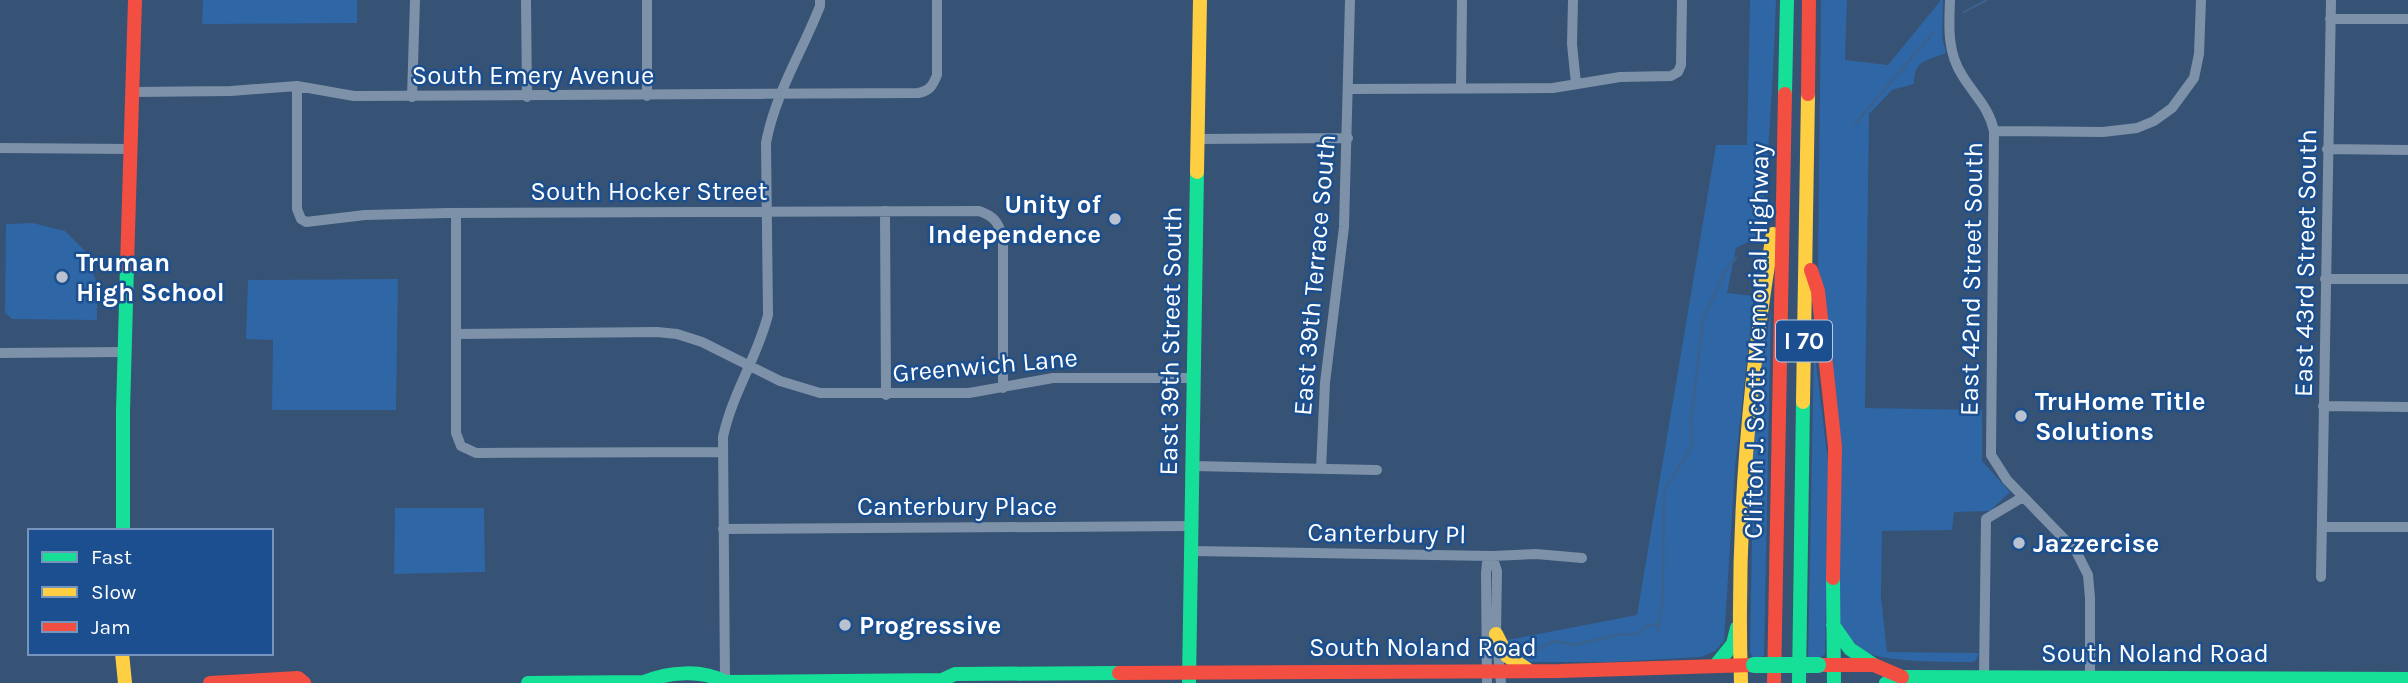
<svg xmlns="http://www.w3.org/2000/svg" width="2408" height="683" font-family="Karla,sans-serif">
<rect width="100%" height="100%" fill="#365274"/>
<path fill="#2f66a5" d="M 203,0 L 357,0 L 357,23 L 202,24 Z
M 1750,0 L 1776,0 C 1773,79 1769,158 1760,236 L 1736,248 L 1727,293 L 1754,296 L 1735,467 L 1724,641 L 1715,651 L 1701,657 L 1611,662 L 1524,662 L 1513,657 L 1502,641 L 1637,615 L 1716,145 L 1747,145 Z
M 1821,0 L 1847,0 L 1845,60 L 1888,65 L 1941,0 L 1943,0 L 1942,37 L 1946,53 C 1926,61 1914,60 1914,84 L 1892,90 L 1869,114 L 1865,408 L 1982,410 L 1982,461 L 2010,492 L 1990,511 L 1954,512 L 1952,530 L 1882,531 L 1881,597 L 1887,652 L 1979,653 L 1976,660 L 1973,662 C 1950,662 1879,663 1863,650 C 1854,644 1847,633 1840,625 L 1818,262 Z
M 33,223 L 65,231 L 88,254 L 97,285 L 97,320 L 12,319 L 5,313 L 6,224 Z
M 398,279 L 396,410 L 272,410 L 273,340 L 246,339 L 248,280 Z
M 1771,308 L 1764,656 L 1753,658 L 1750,652 L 1753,478 L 1751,433 Z
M 1814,347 L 1828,462 L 1825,654 L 1820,658 L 1808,659 Z
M 395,508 L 484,508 L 485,572 L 394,574 Z"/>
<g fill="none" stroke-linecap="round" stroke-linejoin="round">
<path stroke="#3b618d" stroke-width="2.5" d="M 1964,12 L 1987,0
M 1855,124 L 1933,33
M 1658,631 L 1663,596 L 1664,491 L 1692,446 L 1691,420 L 1703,320 L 1725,271 L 1736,258
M 1514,653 L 1525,649 L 1533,651 L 1555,641 L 1574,645 L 1617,635 L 1638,634 L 1645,627 L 1657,624"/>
<path stroke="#7d92a8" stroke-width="10" d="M 526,0 L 527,97
M 647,0 L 647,96
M 1573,0 L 1572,44 L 1576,84
M 1950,0 C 1949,25 1947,52 1962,75 C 1974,95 1989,107 1994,131 L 1991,455 L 2007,480 L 2076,551 L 2088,575 L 2090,598 L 2090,682
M 2330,19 L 2408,19
M 297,86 L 297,209 L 301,219 L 306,222 L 365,215 L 448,213 L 979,211 C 994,216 998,222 1003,237 L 1003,388
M 1461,88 L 1462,0
M 1349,89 L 1553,88 L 1620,77 L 1671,76 L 1678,72 L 1681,65 L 1682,0
M 132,92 L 231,91 L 297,86 L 354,96 L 918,93 C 930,91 933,85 937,75 L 937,0
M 412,97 L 415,0
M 1994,131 L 2103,132 L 2137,128 L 2154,121 L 2172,108 L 2194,78 L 2199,54 L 2201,0
M 1198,139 L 1348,138
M 0,148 L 131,149
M 2327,149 L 2408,150
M 885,211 L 886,395
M 456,213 L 456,433 L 461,446 L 476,453 L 722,452
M 2325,279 L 2408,279
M 456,334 L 657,332 L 677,334 L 702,342 L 780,381 L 820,393 L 969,393 L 1053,378 L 1194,378
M 0,353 L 125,352
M 2323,406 L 2408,407
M 1193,466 L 1377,470
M 1321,469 L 1325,383 L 1344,227 L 1350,0
M 2322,527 L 2408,527
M 723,529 L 1192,526
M 1191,551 L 1492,556 L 1536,554 L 1582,558
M 1492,556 L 1497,571 L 1496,634 L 1501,683
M 2321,577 L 2331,0
M 1984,677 L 1986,519 L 2023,497
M 725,682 L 723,437 C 732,394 757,358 768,315 L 766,143 C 775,94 802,52 820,6 L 820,0
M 1487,683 L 1486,573 L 1487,563 L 1492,556"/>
<path stroke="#16e098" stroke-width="14" d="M 1785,94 L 1787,0
M 123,531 L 123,411 L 127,266
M 1833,578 L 1834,683
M 1833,625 L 1850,649 L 1874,665
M 1716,665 L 1733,644 L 1737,628
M 528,683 L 644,682 C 668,672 702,669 725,682 L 942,680 L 955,674 L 1119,673
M 1189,683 L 1197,172
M 1799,683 L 1803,402
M 1886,683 L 1902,677 L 2408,679"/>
<path stroke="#ffcf43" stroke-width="14" d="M 1197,172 L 1200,0
M 1803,402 L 1808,94
M 1496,634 L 1507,656 L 1527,669
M 122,653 L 125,683
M 1741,683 C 1736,532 1748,383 1773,234"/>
<path stroke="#f24e42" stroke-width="14" d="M 1808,94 L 1809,0
M 127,266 L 135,0
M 1811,270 L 1818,291 L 1835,447 L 1833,578
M 1823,665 L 1874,665 L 1902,677
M 1119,673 L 1560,671 L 1752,665
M 210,683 L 298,678 L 304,683
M 1774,683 L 1785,94"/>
<path stroke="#16e098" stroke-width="16" d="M 1754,665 L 1818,665"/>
</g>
<g fill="#b9c2ce" stroke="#1b4f8f" stroke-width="2.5">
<circle cx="1115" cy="219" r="7"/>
<circle cx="62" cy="277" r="7"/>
<circle cx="2021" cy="416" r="7"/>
<circle cx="2019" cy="543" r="7"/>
<circle cx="845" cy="625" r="7"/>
</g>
<g text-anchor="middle" stroke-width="5" stroke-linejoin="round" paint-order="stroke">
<rect fill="#1b4f8f" stroke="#bbcadd" stroke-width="2" x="1776" y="320.5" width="56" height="41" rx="5"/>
<g font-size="24" font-weight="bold" fill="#fff">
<text x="1804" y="349">I 70</text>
</g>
<g font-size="26" fill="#fff" stroke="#1b4f8f">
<text x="533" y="84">South Emery Avenue</text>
<text x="649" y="200">South Hocker Street</text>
<text transform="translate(2305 263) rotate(-89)" y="9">East 43rd Street South</text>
<text transform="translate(1314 275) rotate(-85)" y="9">East 39th Terrace South</text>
<text transform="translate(1971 279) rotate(-89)" y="9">East 42nd Street South</text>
<text transform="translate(1170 341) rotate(-89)" y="9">East 39th Street South</text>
<text transform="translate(1756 341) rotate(-89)" y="9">Clifton J. Scott Memorial Highway</text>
<text transform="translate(985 365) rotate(-5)" y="9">Greenwich Lane</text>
<text x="957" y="515">Canterbury Place</text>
<text transform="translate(1387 533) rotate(1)" y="9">Canterbury Pl</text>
<text x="1423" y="656">South Noland Road</text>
<text x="2155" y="662">South Noland Road</text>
</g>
<g font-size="26" font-weight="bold" fill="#fff" stroke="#1b4f8f" text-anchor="start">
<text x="1101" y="213" text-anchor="end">Unity of<tspan x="1101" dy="30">Independence</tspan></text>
<text x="76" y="271">Truman<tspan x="76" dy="30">High School</tspan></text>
<text x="2035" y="410">TruHome Title<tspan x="2035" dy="30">Solutions</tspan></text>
<text x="2033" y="552">Jazzercise</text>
<text x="859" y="634">Progressive</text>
</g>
</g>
<rect x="28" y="529" width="245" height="126" fill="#1b4f8f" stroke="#7695bc" stroke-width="2"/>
<rect x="42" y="552" width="35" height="10" fill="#16e098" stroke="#7695bc" stroke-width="2"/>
<text x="91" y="564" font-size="21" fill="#ffffff">Fast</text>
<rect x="42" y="587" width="35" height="10" fill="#ffcf43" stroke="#7695bc" stroke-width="2"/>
<text x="91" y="599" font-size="21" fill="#ffffff">Slow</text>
<rect x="42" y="622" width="35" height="10" fill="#f24e42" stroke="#7695bc" stroke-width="2"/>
<text x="91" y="634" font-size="21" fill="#ffffff">Jam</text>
</svg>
